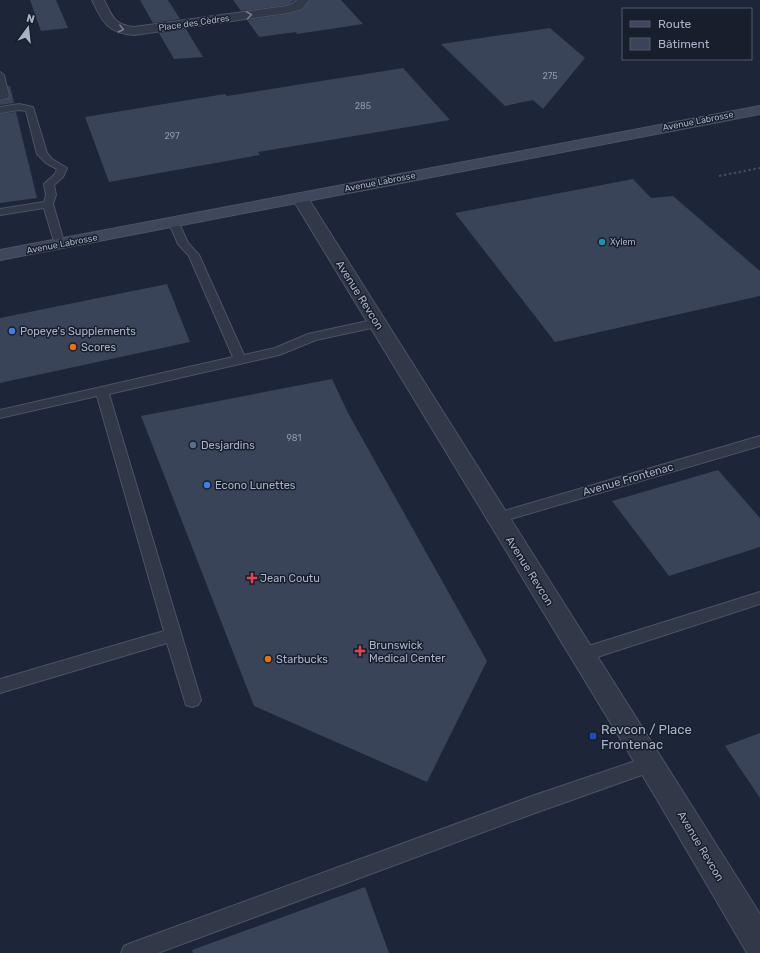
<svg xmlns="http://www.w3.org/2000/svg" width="760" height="953" font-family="Rubik,sans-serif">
<rect width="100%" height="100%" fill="#1d2638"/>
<path fill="#394459" d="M 30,0 L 56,0 L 68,28 L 41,31 Z
M 140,0 L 168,0 L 180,19 L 153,23 Z
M 233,0 L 295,0 L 287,5 L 241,11 Z
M 310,0 L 341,0 L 363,24 L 297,34 L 296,32 L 259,37 L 247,20 L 288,14 L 302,10 Z
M 550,28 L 585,58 L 543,109 L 533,100 L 505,106 L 441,44 Z
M 186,29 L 203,57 L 174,59 L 159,33 Z
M 403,68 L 450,120 L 258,152 L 260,155 L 109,182 L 85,117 L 225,94 L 227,96 Z
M 8,86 L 10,86 L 14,103 L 0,105 L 0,101 L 8,99 L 10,97 Z
M 16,112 L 37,198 L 0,203 L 0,114 Z
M 633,179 L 651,198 L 673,196 L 760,271 L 760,296 L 555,342 L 455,213 Z
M 167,284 L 190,342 L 0,383 L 0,318 Z
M 332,379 L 348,413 L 487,661 L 427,782 L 254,706 L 141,416 Z
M 718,470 L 760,518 L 760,547 L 669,576 L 612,501 Z
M 760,733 L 760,798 L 725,746 Z
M 365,887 L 389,953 L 193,953 L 192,950 Z"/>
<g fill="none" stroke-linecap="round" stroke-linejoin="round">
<defs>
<path id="lane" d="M 0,72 L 4,75 L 9,96 L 8,98 L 0,100 Z
M 19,104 L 33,107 L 47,153 L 52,159 L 67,168 L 63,177 L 54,185 L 56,195 L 53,204 L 65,245 L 64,247 L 60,248 L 55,245 L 44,208 L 0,215 L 0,209 L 44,202 L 46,195 L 44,184 L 55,174 L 57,169 L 46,163 L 37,154 L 26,111 L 19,110 L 0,113 L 0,107 Z
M 174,220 L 178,221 L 188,243 L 199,255 L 244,355 L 275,348 L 308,334 L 377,319 L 381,320 L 383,323 L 381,326 L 316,340 L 279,355 L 109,394 L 201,700 L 198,705 L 192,707 L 186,705 L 167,643 L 0,693 L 0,679 L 164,631 L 97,396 L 0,418 L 0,410 L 233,357 L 189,256 L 178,244 L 169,223 Z
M 760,436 L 760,446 L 497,523 L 492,522 L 490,518 L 492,514 L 497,513 Z
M 760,592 L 760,604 L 582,662 L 576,660 L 574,655 L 576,650 L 582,648 Z
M 650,756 L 656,758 L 659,764 L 656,770 L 535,813 L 158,953 L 121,953 L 124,946 L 131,943 L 535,795 Z"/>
<path id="street" d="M 92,0 L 104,0 C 112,16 114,25 134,27 L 287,6 L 294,3 L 297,0 L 309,0 L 302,9 L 288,13 L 134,35 C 107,32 103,23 92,0 Z
M 300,193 L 306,195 L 308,198 L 760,914 L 760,953 L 747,953 L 655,796 L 292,198 L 294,195 Z"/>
<path id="secondary" d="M 760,106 L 760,114 L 0,260 L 0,250 Z"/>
</defs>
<use href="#lane" stroke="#4b5364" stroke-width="2"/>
<use href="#street" stroke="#4b5364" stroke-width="2"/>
<use href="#secondary" stroke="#4b5364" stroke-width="2"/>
<path stroke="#3c5156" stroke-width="2" stroke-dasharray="2.5 2.5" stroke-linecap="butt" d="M 719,176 L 760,168"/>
<use href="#lane" fill="#313948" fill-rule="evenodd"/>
<use href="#street" fill="#313948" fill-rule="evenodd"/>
<use href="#secondary" fill="#3e475c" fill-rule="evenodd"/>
</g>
<defs><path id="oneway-chevron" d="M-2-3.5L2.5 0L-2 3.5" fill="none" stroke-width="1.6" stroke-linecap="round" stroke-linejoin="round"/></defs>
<g stroke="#747c8d">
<use href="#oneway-chevron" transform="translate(249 15) rotate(-8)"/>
<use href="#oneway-chevron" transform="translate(121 29) rotate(14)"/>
</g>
<circle fill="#0f9aa8" stroke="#171e2c" stroke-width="1.5" cx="602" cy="242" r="4"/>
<g fill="#3f7fe0" stroke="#171e2c" stroke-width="1.5">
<circle cx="12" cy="331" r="4"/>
<circle cx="207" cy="485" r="4"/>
</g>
<g fill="#e8710a" stroke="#171e2c" stroke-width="1.5">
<circle cx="73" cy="347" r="4"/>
<circle cx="268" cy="659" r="4"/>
</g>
<circle fill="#5c6f8a" stroke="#171e2c" stroke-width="1.5" cx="193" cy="445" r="4"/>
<g fill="#e0444e" stroke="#171e2c" stroke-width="1.5">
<path d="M250 572h4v4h4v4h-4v4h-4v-4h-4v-4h4z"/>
<path d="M358 645h4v4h4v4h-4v4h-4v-4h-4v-4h4z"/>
</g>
<rect fill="#1a4fb4" stroke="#171e2c" stroke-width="1.5" x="589" y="732" width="8" height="8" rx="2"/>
<g text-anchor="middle" stroke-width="3" stroke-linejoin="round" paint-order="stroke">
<g font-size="9" fill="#aab3c6" stroke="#171e2c">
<text transform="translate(194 23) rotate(-8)" y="3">Place des Cèdres</text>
<text transform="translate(698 121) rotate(-11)" y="3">Avenue Labrosse</text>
<text transform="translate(380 182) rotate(-11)" y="3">Avenue Labrosse</text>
<text transform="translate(62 244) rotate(-11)" y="3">Avenue Labrosse</text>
</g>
<g font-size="9" fill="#8e97ab">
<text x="550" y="79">275</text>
<text x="363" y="109">285</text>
<text x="172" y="139">297</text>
<text x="294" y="441">981</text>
</g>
<g font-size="9" fill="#aab3c6" stroke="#171e2c" text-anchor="start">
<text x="610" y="245">Xylem</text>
</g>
<g font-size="11" fill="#aab3c6" stroke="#171e2c">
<text transform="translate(360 295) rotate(58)" y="4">Avenue Revcon</text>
<text transform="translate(628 479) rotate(-16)" y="4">Avenue Frontenac</text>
<text transform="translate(530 571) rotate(58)" y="4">Avenue Revcon</text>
<text transform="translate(701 846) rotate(59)" y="4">Avenue Revcon</text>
</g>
<g font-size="11" fill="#aab3c6" stroke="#171e2c" text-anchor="start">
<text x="20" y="335">Popeye's Supplements</text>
<text x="81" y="351">Scores</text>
<text x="201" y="449">Desjardins</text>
<text x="215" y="489">Econo Lunettes</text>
<text x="260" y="582">Jean Coutu</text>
<text x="369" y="649">Brunswick<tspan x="369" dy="13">Medical Center</tspan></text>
<text x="276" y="663">Starbucks</text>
</g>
<g font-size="13" fill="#aab3c6" stroke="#171e2c" text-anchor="start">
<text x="601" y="734">Revcon / Place<tspan x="601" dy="15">Frontenac</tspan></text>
</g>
</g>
<rect x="622" y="8" width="130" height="52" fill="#171e2c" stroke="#525a6a"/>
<rect x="630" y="21" width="20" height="6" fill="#3e475c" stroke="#525a6a"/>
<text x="658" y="28" font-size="12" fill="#aab3c6">Route</text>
<rect x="630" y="38" width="20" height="12" fill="#394459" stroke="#525a6a"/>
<text x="658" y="48" font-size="12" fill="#aab3c6">Bâtiment</text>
<g transform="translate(28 28) rotate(15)" stroke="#171e2c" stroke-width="3" paint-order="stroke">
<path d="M0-3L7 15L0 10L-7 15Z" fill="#aab3c6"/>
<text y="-6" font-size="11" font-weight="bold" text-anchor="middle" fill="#aab3c6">N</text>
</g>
</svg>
